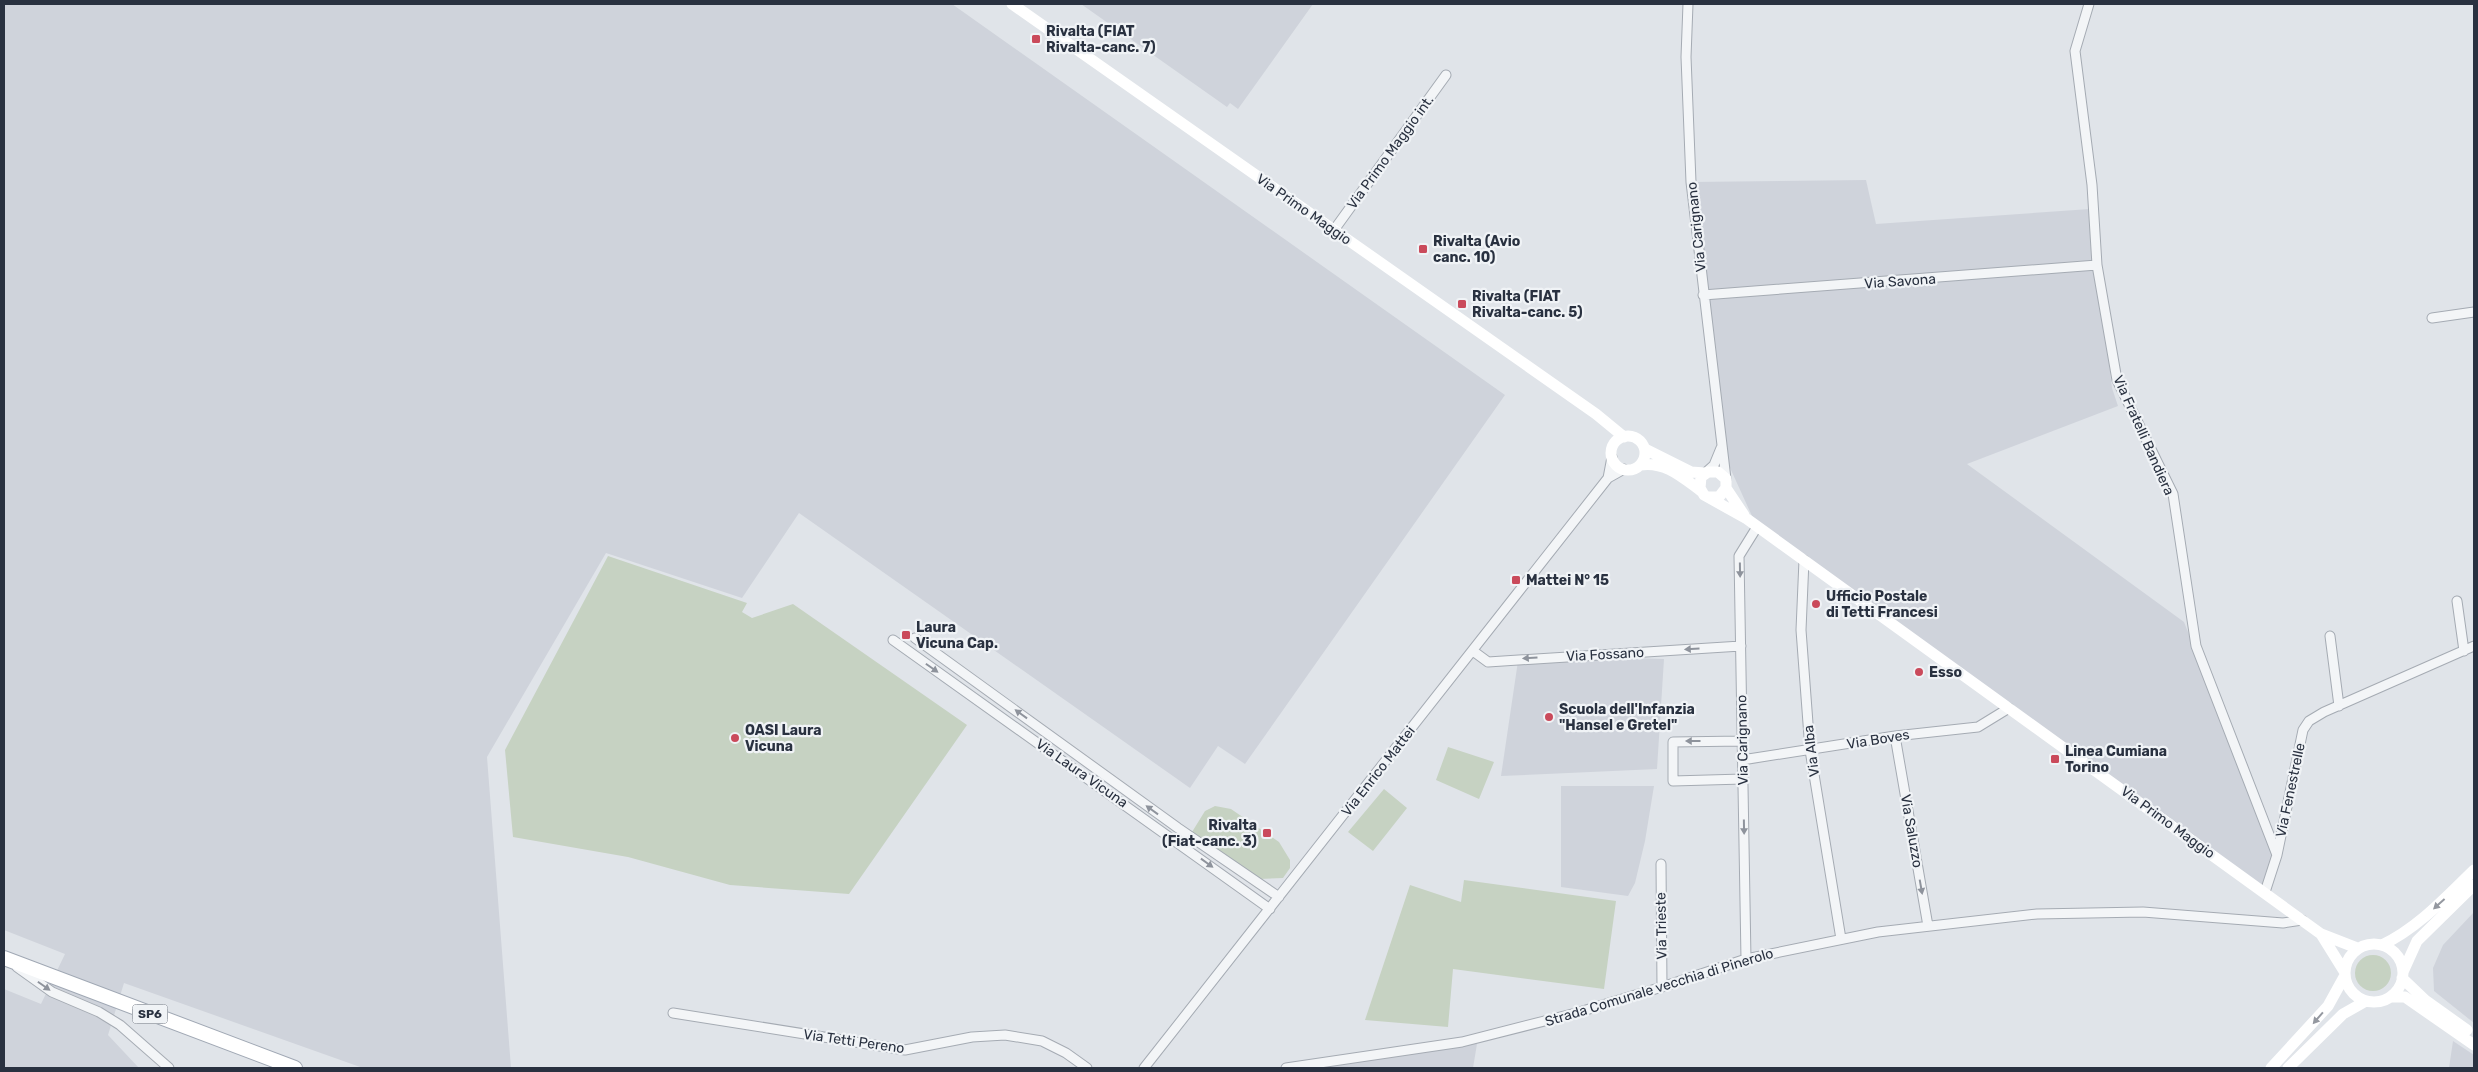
<svg xmlns="http://www.w3.org/2000/svg" width="2478" height="1072" font-family="Rubik,sans-serif">
<rect width="100%" height="100%" fill="#e0e4e9"/>
<path fill="#cfd3db" d="M 4,4 L 952,4 L 1505,395 L 1245,764 L 1218,746 L 1190,788 L 799,513 L 742,598 L 606,553 L 487,757 L 511,1068 L 363,1068 L 124,983 L 108,1035 L 139,1068 L 4,1068 L 4,989 L 41,1004 L 65,954 L 4,930 Z
M 1081,4 L 1313,4 L 1238,109 L 1230,103 L 1227,107 Z
M 1866,180 L 1876,224 L 2090,209 L 2112,388 L 2118,406 L 1967,464 L 2184,622 L 2277,855 L 2265,892 L 1757,527 L 1721,448 L 1691,182 Z
M 1595,657 L 1664,659 L 1657,769 L 1501,776 L 1518,661 Z
M 1561,786 L 1654,786 L 1645,841 L 1635,883 L 1628,896 L 1561,887 Z
M 2474,912 L 2474,1023 L 2434,991 L 2433,968 L 2443,945 Z
M 2453,1041 L 2474,1055 L 2474,1068 L 2449,1068 Z
M 1465,1044 L 1477,1044 L 1473,1068 L 1300,1068 Z"/>
<path fill="#c6d2c2" d="M 608,556 L 747,603 L 742,612 L 752,618 L 793,604 L 967,725 L 849,894 L 730,885 L 628,857 L 513,837 L 505,750 Z
M 1448,747 L 1494,762 L 1479,799 L 1436,780 Z
M 1384,789 L 1407,808 L 1373,851 L 1348,832 Z
M 1215,806 L 1231,809 L 1279,842 L 1290,860 L 1290,868 L 1283,878 L 1258,879 L 1192,832 L 1205,811 Z
M 1464,880 L 1616,901 L 1604,989 L 1453,969 L 1448,1027 L 1365,1020 L 1410,885 L 1461,902 Z
M2355 973a18 18 0 1 1 36 0a18 18 0 1 1-36 0Z"/>
<g fill="none" stroke-linecap="round" stroke-linejoin="round">
<defs>
<path id="street" d="M 1688,4 L 1686,57 L 1691,182 L 1726,479
M 2089,4 L 2075,51 L 2092,185 L 2097,265 L 2117,380 L 2173,494 L 2196,646 L 2277,855
M 1334,230 L 1446,75
M 1703,295 L 2097,265
M 2432,318 L 2474,312
M 1705,473 L 1714,465 L 1721,448
M 1608,478 L 1612,457
M 1804,560 L 1801,630 L 1810,750 L 1841,939
M 2457,601 L 2464,651
M 2330,636 L 2339,706
M 915,638 L 1178,828 L 1279,897
M 893,640 L 1270,909
M 1473,651 L 1488,662 L 1741,646
M 1895,736 L 1928,926
M 1742,741 L 1673,742 L 1673,781 L 1743,779
M 1742,760 L 1895,736 L 1978,727 L 2009,708
M 1661,864 L 1662,987
M 2265,892 L 2277,855 L 2303,730 L 2309,721 L 2324,712 L 2474,646
M 1746,959 L 1739,556 L 1757,527
M 17,967 L 52,992 L 99,1012 L 120,1025 L 169,1068
M 673,1013 L 905,1050 L 972,1037 L 1005,1035 L 1042,1041 L 1066,1053 L 1087,1068
M 1144,1068 L 1608,478 L 1624,469
M 1286,1068 L 1462,1042 L 1576,1013 L 1662,987 L 1746,959 L 1878,932 L 2037,914 L 2143,912 L 2283,923 L 2302,920"/>
<path id="primary" d="M 4,958 L 295,1068"/>
</defs>
<use href="#street" stroke="#a5abb3" stroke-width="11"/>
<use href="#primary" stroke="#a0a8b4" stroke-width="16"/>
<use href="#street" stroke="#f3f5f7" stroke-width="9"/>
<path stroke="#fff" stroke-width="11" d="M 1012,4 L 1596,414 L 1624,437
M1611 453a17 17 0 1 1 34 0a17 17 0 1 1-34 0Z
M 1645,449 L 1691,472 L 1705,473
M 1640,465 C 1665,461 1682,477 1701,491
M 1726,488 L 1744,515
M 1708,497 L 1719,497 L 1726,488 L 1726,479 L 1718,472 L 1708,472 L 1701,477 L 1700,488 L 1704,495 L 1747,519 L 2321,934 L 2357,948
M 2321,934 L 2344,971
M2345 973a29 29 0 1 1 58 0a29 29 0 1 1-58 0Z
M 2382,945 C 2418,928 2446,897 2474,870
M 2403,972 L 2417,941 L 2474,885
M 2402,978 L 2425,1000 L 2467,1030
M 2390,997 L 2405,997 L 2474,1045
M 2271,1068 L 2328,1006 L 2344,977
M 2288,1068 L 2343,1014 L 2366,1001"/>
<use href="#primary" stroke="#fff" stroke-width="14"/>
</g>
<defs><path id="oneway-solid" d="M-6-.8H1V-3.2L6.5 0L1 3.2V.8H-6Z" transform="scale(1.25)"/></defs>
<g fill="#8e939c">
<use href="#oneway-solid" transform="translate(1740 570) rotate(89)"/>
<use href="#oneway-solid" transform="translate(1692 649) rotate(177)"/>
<use href="#oneway-solid" transform="translate(1530 658) rotate(176)"/>
<use href="#oneway-solid" transform="translate(932 668) rotate(35)"/>
<use href="#oneway-solid" transform="translate(1021 714) rotate(-144)"/>
<use href="#oneway-solid" transform="translate(1693 741) rotate(180)"/>
<use href="#oneway-solid" transform="translate(1152 810) rotate(-144)"/>
<use href="#oneway-solid" transform="translate(1744 827) rotate(89)"/>
<use href="#oneway-solid" transform="translate(1207 863) rotate(36)"/>
<use href="#oneway-solid" transform="translate(1921 887) rotate(80)"/>
<use href="#oneway-solid" transform="translate(44 986) rotate(35)"/>
</g>
<g fill="#9498a0">
<use href="#oneway-solid" transform="translate(2439 904) rotate(138)"/>
<use href="#oneway-solid" transform="translate(2318 1018) rotate(131)"/>
</g>
<g fill="#ca4a5b" stroke="#f0f3f6" stroke-width="2">
<rect x="1031" y="34" width="10" height="10" rx="2.5"/>
<rect x="1418" y="244" width="10" height="10" rx="2.5"/>
<rect x="1457" y="299" width="10" height="10" rx="2.5"/>
<rect x="1511" y="575" width="10" height="10" rx="2.5"/>
<circle cx="1816" cy="604" r="5"/>
<rect x="901" y="630" width="10" height="10" rx="2.5"/>
<circle cx="1919" cy="672" r="5"/>
<circle cx="1549" cy="717" r="5"/>
<circle cx="735" cy="738" r="5"/>
<rect x="2050" y="754" width="10" height="10" rx="2.5"/>
<rect x="1262" y="828" width="10" height="10" rx="2.5"/>
</g>
<g text-anchor="middle" stroke-width="4.5" stroke-linejoin="round" paint-order="stroke">
<rect fill="#f0f3f6" stroke="#656b77" stroke-width="1" x="132.5" y="1004.5" width="35" height="19" rx="4"/>
<g font-size="12" font-weight="bold" fill="#293140">
<text x="150" y="1018">SP6</text>
</g>
<g font-size="14" font-weight="bold" fill="#293140" stroke="#f0f3f6" text-anchor="start">
<text x="1046" y="36">Rivalta (FIAT<tspan x="1046" dy="16">Rivalta-canc. 7)</tspan></text>
<text x="1433" y="246">Rivalta (Avio<tspan x="1433" dy="16">canc. 10)</tspan></text>
<text x="1472" y="301">Rivalta (FIAT<tspan x="1472" dy="16">Rivalta-canc. 5)</tspan></text>
<text x="1526" y="585">Mattei N° 15</text>
<text x="1826" y="601">Ufficio Postale<tspan x="1826" dy="16">di Tetti Francesi</tspan></text>
<text x="916" y="632">Laura<tspan x="916" dy="16">Vicuna Cap.</tspan></text>
<text x="1929" y="677">Esso</text>
<text x="1559" y="714">Scuola dell'Infanzia<tspan x="1559" dy="16">"Hansel e Gretel"</tspan></text>
<text x="745" y="735">OASI Laura<tspan x="745" dy="16">Vicuna</tspan></text>
<text x="2065" y="756">Linea Cumiana<tspan x="2065" dy="16">Torino</tspan></text>
<text x="1257" y="830" text-anchor="end">Rivalta<tspan x="1257" dy="16">(Fiat-canc. 3)</tspan></text>
</g>
<g font-size="14" fill="#293140" stroke="#f0f3f6">
<text transform="translate(1390 152) rotate(-54)" y="5">Via Primo Maggio int.</text>
<text transform="translate(1304 209) rotate(35)" y="5">Via Primo Maggio</text>
<text transform="translate(1696 227) rotate(-96)" y="5">Via Carignano</text>
<text transform="translate(1900 281) rotate(-4)" y="5">Via Savona</text>
<text transform="translate(2144 435) rotate(66)" y="5">Via Fratelli Bandiera</text>
<text transform="translate(1605 654) rotate(-3)" y="5">Via Fossano</text>
<text transform="translate(1878 739) rotate(-9)" y="5">Via Boves</text>
<text transform="translate(1742 740) rotate(-91)" y="5">Via Carignano</text>
<text transform="translate(1811 751) rotate(-97)" y="5">Via Alba</text>
<text transform="translate(1378 771) rotate(-52)" y="5">Via Enrico Mattei</text>
<text transform="translate(1082 773) rotate(35)" y="5">Via Laura Vicuna</text>
<text transform="translate(2290 790) rotate(-78)" y="5">Via Fenestrelle</text>
<text transform="translate(2168 822) rotate(36)" y="5">Via Primo Maggio</text>
<text transform="translate(1912 831) rotate(80)" y="5">Via Saluzzo</text>
<text transform="translate(1661 926) rotate(-91)" y="5">Via Trieste</text>
<text transform="translate(1659 987) rotate(-17)" y="5">Strada Comunale vecchia di Pinerolo</text>
<text transform="translate(854 1041) rotate(8)" y="5">Via Tetti Pereno</text>
</g>
</g>
<rect width="2478" height="1072" fill="none" stroke="#293140" stroke-width="10"/>
</svg>
